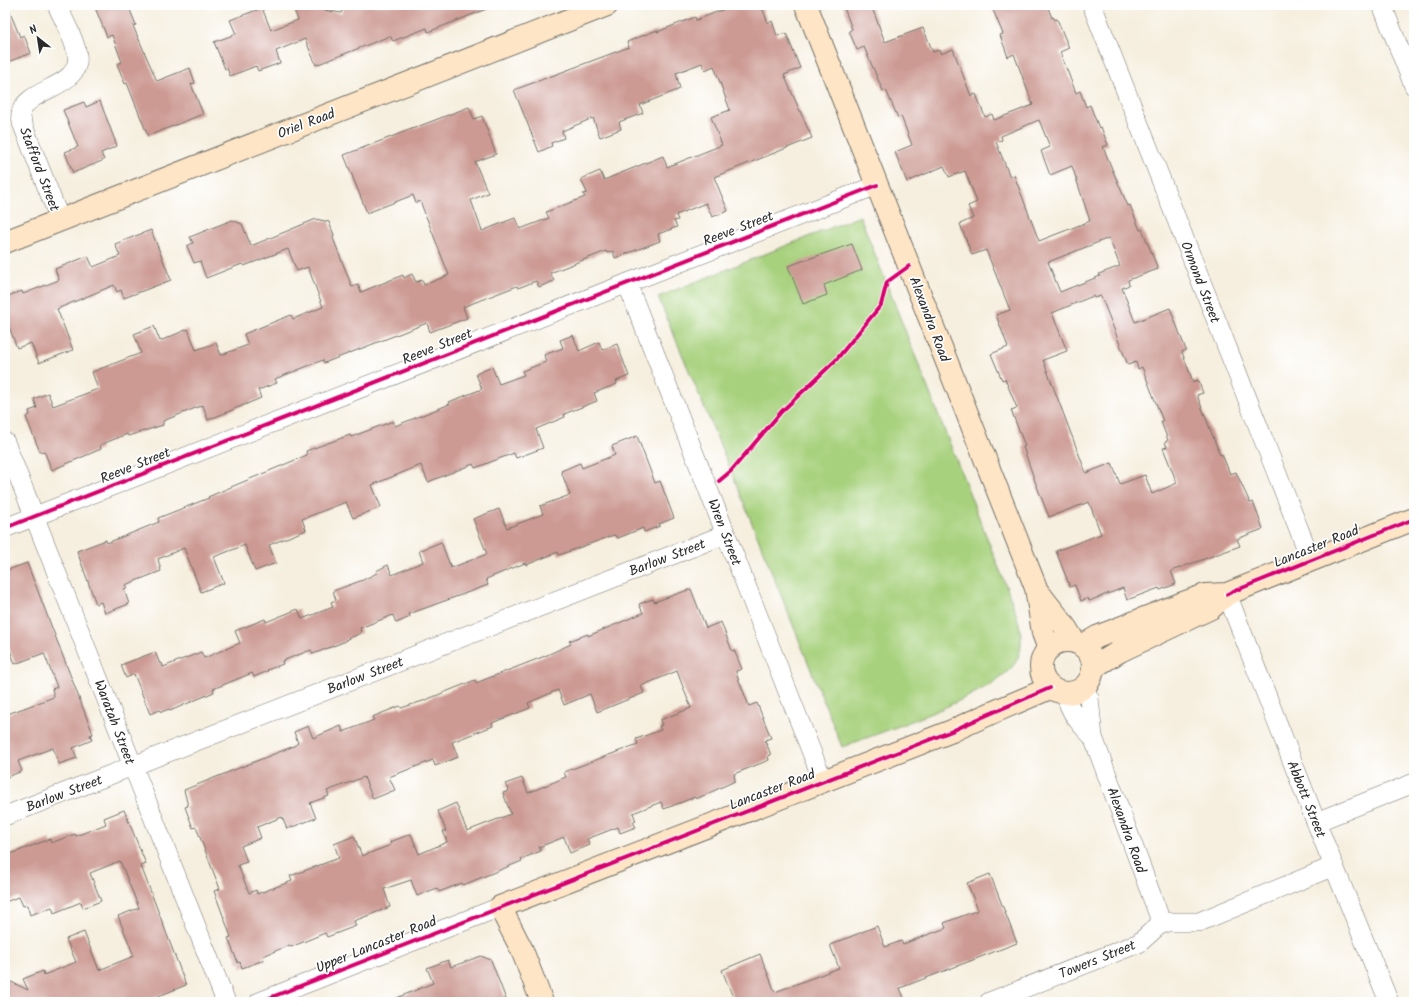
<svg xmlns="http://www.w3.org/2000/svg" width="1419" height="1007" font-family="Kalam,sans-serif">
<rect width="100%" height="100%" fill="#fff"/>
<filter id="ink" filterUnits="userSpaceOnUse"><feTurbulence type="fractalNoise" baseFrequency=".025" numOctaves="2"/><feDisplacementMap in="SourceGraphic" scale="8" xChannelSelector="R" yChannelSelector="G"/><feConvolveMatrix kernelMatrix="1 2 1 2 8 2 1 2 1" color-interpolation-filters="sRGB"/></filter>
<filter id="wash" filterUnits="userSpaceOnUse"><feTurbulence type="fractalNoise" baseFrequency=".012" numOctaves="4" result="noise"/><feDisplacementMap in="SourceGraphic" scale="16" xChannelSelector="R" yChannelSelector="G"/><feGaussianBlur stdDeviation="0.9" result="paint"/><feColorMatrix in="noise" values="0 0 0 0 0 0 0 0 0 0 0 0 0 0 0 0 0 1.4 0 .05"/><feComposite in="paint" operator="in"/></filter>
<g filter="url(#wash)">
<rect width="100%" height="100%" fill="#f6efdf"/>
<path fill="#a7d17d" stroke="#697e54" d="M 860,216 L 1008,591 C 1015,612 1027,635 1018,658 C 1005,692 878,733 842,747 L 731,471 L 658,297 Z"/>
<g id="blocks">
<path fill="#cc9a93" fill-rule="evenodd" d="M 5,5 L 7,5 L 20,37 L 24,35 L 31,53 L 5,63 Z
M 94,5 L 128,5 L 136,25 L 133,26 L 157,81 L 190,68 L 195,83 L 191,84 L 203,114 L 148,136 L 127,83 L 125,84 L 117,64 L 122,62 L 112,35 L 107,37 Z
M 292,5 L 311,5 L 312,8 L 341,13 L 344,5 L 494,6 L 428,32 L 427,28 L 393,41 L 390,36 L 316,65 L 305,39 L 276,51 L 280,63 L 258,71 L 256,66 L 230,76 L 227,68 L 225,69 L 214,42 L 236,34 L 230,20 L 262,8 L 271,30 L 298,20 Z
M 735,5 L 761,5 L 768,23 L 772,21 L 777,36 L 786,33 L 800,68 L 784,75 L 812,138 L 714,177 L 728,211 L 712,217 L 706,203 L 676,215 L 678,220 L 674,221 L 677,227 L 658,234 L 660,241 L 615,258 L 613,251 L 607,253 L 606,251 L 550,273 L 554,281 L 539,287 L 536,281 L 518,288 L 517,286 L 463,307 L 467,318 L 430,332 L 427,323 L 324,363 L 323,360 L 275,379 L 277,383 L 258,390 L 261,398 L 208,420 L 203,405 L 163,421 L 163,425 L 128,436 L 127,434 L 100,445 L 101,449 L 52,470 L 44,451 L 40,452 L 26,417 L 30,415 L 29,411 L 37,408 L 34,399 L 48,393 L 53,406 L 98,389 L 92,372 L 141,353 L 134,334 L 154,326 L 160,341 L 188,329 L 196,350 L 216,343 L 221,355 L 248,345 L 244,334 L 291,315 L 293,319 L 323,307 L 308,267 L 297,271 L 288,249 L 244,266 L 242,264 L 206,278 L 200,261 L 194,263 L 187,246 L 193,243 L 190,237 L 232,220 L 242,224 L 251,246 L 316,219 L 329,222 L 334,235 L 333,238 L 352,287 L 358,285 L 361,292 L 403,275 L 404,278 L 412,274 L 416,282 L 422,280 L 424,285 L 449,275 L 420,201 L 416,203 L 413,195 L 367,213 L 344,155 L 469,107 L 474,119 L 482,116 L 496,154 L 475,162 L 488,193 L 471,200 L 482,231 L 515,218 L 520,229 L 549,218 L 546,212 L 585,197 L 583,194 L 587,193 L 581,179 L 600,171 L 604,180 L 663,156 L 667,167 L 722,145 L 711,117 L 730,110 L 714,66 L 705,70 L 702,63 L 676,73 L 680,89 L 640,105 L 643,113 L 619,122 L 621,129 L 600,137 L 593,118 L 562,131 L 564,138 L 551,143 L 552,146 L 539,152 L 514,90 L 629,47 L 627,42 L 657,30 L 657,32 L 695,17 L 696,20 Z
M 843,5 L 871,5 L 885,42 L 923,28 L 933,52 L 939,50 L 941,54 L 953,49 L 971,96 L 976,94 L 985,117 L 992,114 L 994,120 L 1033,105 L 1014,54 L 1008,57 L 1000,35 L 1003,34 L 991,5 L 1047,5 L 1052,18 L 1053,17 L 1055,20 L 1057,19 L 1069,48 L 1060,52 L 1076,93 L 1080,91 L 1086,107 L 1090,105 L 1099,128 L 1101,127 L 1108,145 L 1103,147 L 1115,176 L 1128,206 L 1130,205 L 1140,230 L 1142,229 L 1158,269 L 1128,280 L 1129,285 L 1122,288 L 1135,322 L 1170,308 L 1186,350 L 1182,352 L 1193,382 L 1198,380 L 1203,393 L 1197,395 L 1220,455 L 1222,454 L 1230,474 L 1236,472 L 1250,503 L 1253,502 L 1263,529 L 1237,539 L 1240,546 L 1171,571 L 1176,584 L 1160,590 L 1159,588 L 1127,600 L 1123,588 L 1089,601 L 1088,598 L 1081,601 L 1075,585 L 1070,587 L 1056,551 L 1101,534 L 1089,502 L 1049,517 L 1036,484 L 1023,447 L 1025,446 L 1011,410 L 1017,408 L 1005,379 L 1002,380 L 991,354 L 1008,347 L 996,315 L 1010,310 L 986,250 L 972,255 L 960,224 L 973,218 L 968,206 L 977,202 L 965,171 L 949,177 L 944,166 L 907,182 L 895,152 L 912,145 L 901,116 L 898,118 L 886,90 L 883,91 L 864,47 L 857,50 L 849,31 L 852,29 ZM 1039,120 L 1050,147 L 1041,151 L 1050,175 L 1072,166 L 1090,221 L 1039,241 L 1014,175 L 1010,177 L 996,142 L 1002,140 L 1001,136 ZM 1109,238 L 1120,266 L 1099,274 L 1100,276 L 1060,292 L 1048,262 ZM 1093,296 L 1094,298 L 1101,296 L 1128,365 L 1136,362 L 1138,369 L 1142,367 L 1163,421 L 1161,422 L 1168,440 L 1165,442 L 1167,447 L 1163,448 L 1177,483 L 1152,494 L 1145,475 L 1120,484 L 1112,463 L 1086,473 L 1043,360 L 1067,351 L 1052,313 Z
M 100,101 L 117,146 L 101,153 L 104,160 L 73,173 L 65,152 L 78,147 L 63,110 L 84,102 L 86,107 Z
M 151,230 L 171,280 L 124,298 L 121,290 L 117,292 L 114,285 L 57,309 L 73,350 L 39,363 L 31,343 L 17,348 L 5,316 L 5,297 L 22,291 L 23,294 L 59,280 L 55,269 L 88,256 L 93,267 L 120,256 L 115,244 Z
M 852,244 L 862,270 L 824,285 L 827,295 L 803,304 L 788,266 Z
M 573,335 L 579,351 L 599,342 L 602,350 L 617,344 L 629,376 L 616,381 L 617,384 L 594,393 L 597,401 L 564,414 L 565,417 L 536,429 L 543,448 L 516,458 L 514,453 L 475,468 L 473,464 L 428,482 L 421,465 L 372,485 L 381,507 L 353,518 L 346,502 L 302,519 L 306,530 L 269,545 L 276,563 L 255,571 L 245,545 L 214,557 L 224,583 L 201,592 L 184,548 L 158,559 L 161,571 L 125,585 L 127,588 L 124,589 L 129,604 L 105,613 L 101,602 L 96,604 L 77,551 L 106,540 L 107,543 L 159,522 L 158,518 L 209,498 L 208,497 L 224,490 L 307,455 L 306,451 L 350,435 L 351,437 L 393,421 L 395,426 L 450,404 L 449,402 L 482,389 L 476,374 L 492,367 L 499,384 L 524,375 L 522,371 L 546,362 L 544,355 L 563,348 L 560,340 Z
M 637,436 L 655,483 L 660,481 L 674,518 L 659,524 L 660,526 L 644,532 L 643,528 L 618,538 L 614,535 L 559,555 L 558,552 L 526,565 L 525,563 L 486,579 L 488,585 L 409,614 L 410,617 L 396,623 L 393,615 L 360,628 L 361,633 L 345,640 L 346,641 L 313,654 L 311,650 L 282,661 L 283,664 L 267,670 L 268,671 L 254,677 L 252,673 L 213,689 L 214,692 L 170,711 L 169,709 L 161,712 L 160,710 L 150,714 L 134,674 L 126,678 L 121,665 L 155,652 L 160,664 L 162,663 L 163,667 L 201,652 L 204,658 L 240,643 L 235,631 L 265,619 L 266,622 L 298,609 L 302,619 L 333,607 L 331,602 L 336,600 L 333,591 L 363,580 L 377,573 L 376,571 L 388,565 L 392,575 L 423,562 L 419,551 L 441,542 L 451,568 L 487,554 L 473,519 L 499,509 L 507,528 L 543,514 L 540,506 L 570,495 L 561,471 L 580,463 L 582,468 L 615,455 L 612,446 Z
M 27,563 L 93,734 L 90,735 L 92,740 L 73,748 L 77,758 L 59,764 L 53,748 L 18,761 L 22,771 L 5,778 L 5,715 L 54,697 L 52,689 L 57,687 L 44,653 L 15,664 L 5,637 L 5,571 Z
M 691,589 L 706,628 L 721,622 L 732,651 L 734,650 L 742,669 L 736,671 L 736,673 L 749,706 L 757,703 L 771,738 L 765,740 L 771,755 L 768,756 L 769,760 L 734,774 L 735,781 L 696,799 L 695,797 L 664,809 L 661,802 L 633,813 L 636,821 L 633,822 L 636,827 L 620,833 L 618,827 L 587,839 L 590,845 L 570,853 L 564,837 L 539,847 L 541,851 L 521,859 L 522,861 L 463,885 L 462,883 L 439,892 L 437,888 L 417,896 L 411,880 L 384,889 L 390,907 L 354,921 L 356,926 L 327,937 L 325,933 L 291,947 L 290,945 L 263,956 L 264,960 L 242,968 L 240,962 L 238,963 L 228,938 L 231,937 L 214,891 L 220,889 L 196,827 L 193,828 L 185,807 L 188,806 L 184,790 L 294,746 L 298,743 L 294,732 L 308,726 L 313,738 L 341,726 L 343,732 L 374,720 L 372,717 L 400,706 L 401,708 L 423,701 L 475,680 L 476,683 L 545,656 L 571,644 L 569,641 L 588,634 L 588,636 L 643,613 L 639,604 L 653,599 L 654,602 ZM 677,671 L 691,708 L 660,720 L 662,725 L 659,726 L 661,730 L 636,739 L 638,744 L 564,772 L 566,777 L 528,793 L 522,778 L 505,784 L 509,791 L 503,793 L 511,814 L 467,831 L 456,803 L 438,811 L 446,831 L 443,831 L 447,842 L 419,854 L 411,834 L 390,842 L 391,845 L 362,856 L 354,836 L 334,844 L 339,858 L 290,876 L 292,881 L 257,894 L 256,890 L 249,893 L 238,865 L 247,862 L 241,846 L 261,838 L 257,827 L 282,817 L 287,829 L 316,818 L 310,803 L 329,796 L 327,791 L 364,777 L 373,799 L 395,790 L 389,777 L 433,760 L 435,766 L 458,757 L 452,742 L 493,726 L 492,723 L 530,708 L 528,703 L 558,690 L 564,705 L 590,694 L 597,712 L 644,693 L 641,686 Z
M 124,810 L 146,864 L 141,866 L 186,985 L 144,1002 L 5,1002 L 5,979 L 28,990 L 23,979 L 43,971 L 44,975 L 76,962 L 66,939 L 84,932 L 99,970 L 134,956 L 118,916 L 139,908 L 120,861 L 90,873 L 101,901 L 83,908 L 81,902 L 54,913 L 52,907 L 30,915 L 27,905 L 23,906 L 19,897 L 5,902 L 5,856 L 50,839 L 51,843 L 75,834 L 76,836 L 106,824 L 104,818 Z
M 990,874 L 1017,943 L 900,988 L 904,998 L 893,1002 L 735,1002 L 722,970 L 760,954 L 775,992 L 839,968 L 830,945 L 877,926 L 885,947 L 901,941 L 903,944 L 946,928 L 944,923 L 978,910 L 967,883 Z
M 481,956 L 491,960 L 507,1002 L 387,1002 L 433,983 L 427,968 L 448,960 L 451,967 Z"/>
</g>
</g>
<g filter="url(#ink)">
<use href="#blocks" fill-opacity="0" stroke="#72706a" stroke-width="1"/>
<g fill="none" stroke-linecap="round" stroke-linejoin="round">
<defs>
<path id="street" d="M 57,5 C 63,19 80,48 77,63 C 73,88 26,90 21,113 C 20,116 22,120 22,123 L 60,220
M 1092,5 L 1311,560
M 1382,5 L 1414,86
M 627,283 L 823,781
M 5,442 L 226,1002
M 5,528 L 877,185
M 1227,594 L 1316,822 L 1389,1002
M 1084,688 L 1089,698 L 1093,737 L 1162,924
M 1066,694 C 1069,712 1080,724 1093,737
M 5,816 L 726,534
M 1316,822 L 1414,783
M 259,1002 L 500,907
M 989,1002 L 1139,943 L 1158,926 L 1166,922 L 1199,922 L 1334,866"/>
<path id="secondary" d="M 806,5 L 1036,588 L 1043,633 L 1049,649
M 5,242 L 607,5
M 1040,594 C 1051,610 1066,624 1074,642
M1041 667a26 26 0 1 1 52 0a26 26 0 1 1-52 0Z
M 1082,646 L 1097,637 L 1183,603 L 1205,595 L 1226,594
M 1094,667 L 1120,651 L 1211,608 L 1227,594 L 1414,519
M 542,1002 L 522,950 L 500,907 L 952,731 C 985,715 1018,702 1050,688"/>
</defs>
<use href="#street" stroke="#72706a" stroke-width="20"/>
<use href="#secondary" stroke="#72706a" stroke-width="24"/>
<use href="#street" stroke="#fff" stroke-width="19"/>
<use href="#secondary" stroke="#fee5c5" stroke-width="22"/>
<defs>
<path id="cycleway" d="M 719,481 L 731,471 L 781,412 L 836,360 L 881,305 L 887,282 L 909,266
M 5,528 L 877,185
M 1227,594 L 1414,519
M 259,1002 L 952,731 C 985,715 1018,702 1050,688"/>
</defs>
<use href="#cycleway" stroke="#fff" stroke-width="6"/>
<use href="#cycleway" stroke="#d6006c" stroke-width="4"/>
</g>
</g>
<g text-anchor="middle" stroke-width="3.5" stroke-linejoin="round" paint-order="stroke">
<g font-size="14" fill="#2b2b2b" stroke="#fff">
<text transform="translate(306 123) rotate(-21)" y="5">Oriel Road</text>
<text transform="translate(40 169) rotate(69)" y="5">Stafford Street</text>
<text transform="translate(738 228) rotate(-21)" y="5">Reeve Street</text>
<text transform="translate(1201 282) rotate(69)" y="5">Ormond Street</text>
<text transform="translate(930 319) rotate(69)" y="5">Alexandra Road</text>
<text transform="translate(437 346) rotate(-22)" y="5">Reeve Street</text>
<text transform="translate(135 465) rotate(-22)" y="5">Reeve Street</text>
<text transform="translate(725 532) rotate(69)" y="5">Wren Street</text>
<text transform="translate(1316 546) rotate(-22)" y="5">Lancaster Road</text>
<text transform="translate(667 557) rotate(-21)" y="5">Barlow Street</text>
<text transform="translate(365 675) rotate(-21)" y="5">Barlow Street</text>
<text transform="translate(115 722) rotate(69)" y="5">Waratah Street</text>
<text transform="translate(772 789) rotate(-21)" y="5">Lancaster Road</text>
<text transform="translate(64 793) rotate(-21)" y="5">Barlow Street</text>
<text transform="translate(1307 799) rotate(68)" y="5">Abbott Street</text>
<text transform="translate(1127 830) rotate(70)" y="5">Alexandra Road</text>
<text transform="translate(376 944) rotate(-22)" y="5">Upper Lancaster Road</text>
<text transform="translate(1097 959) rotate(-22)" y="5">Towers Street</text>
</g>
</g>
<rect width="1419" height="1007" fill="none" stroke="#fff" stroke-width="20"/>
<g transform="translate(38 38) rotate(330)" stroke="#ffffff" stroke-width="3" paint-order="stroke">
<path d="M0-3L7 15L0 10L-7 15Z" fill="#2b2b2b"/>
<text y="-6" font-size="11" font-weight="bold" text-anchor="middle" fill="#2b2b2b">N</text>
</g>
</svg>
